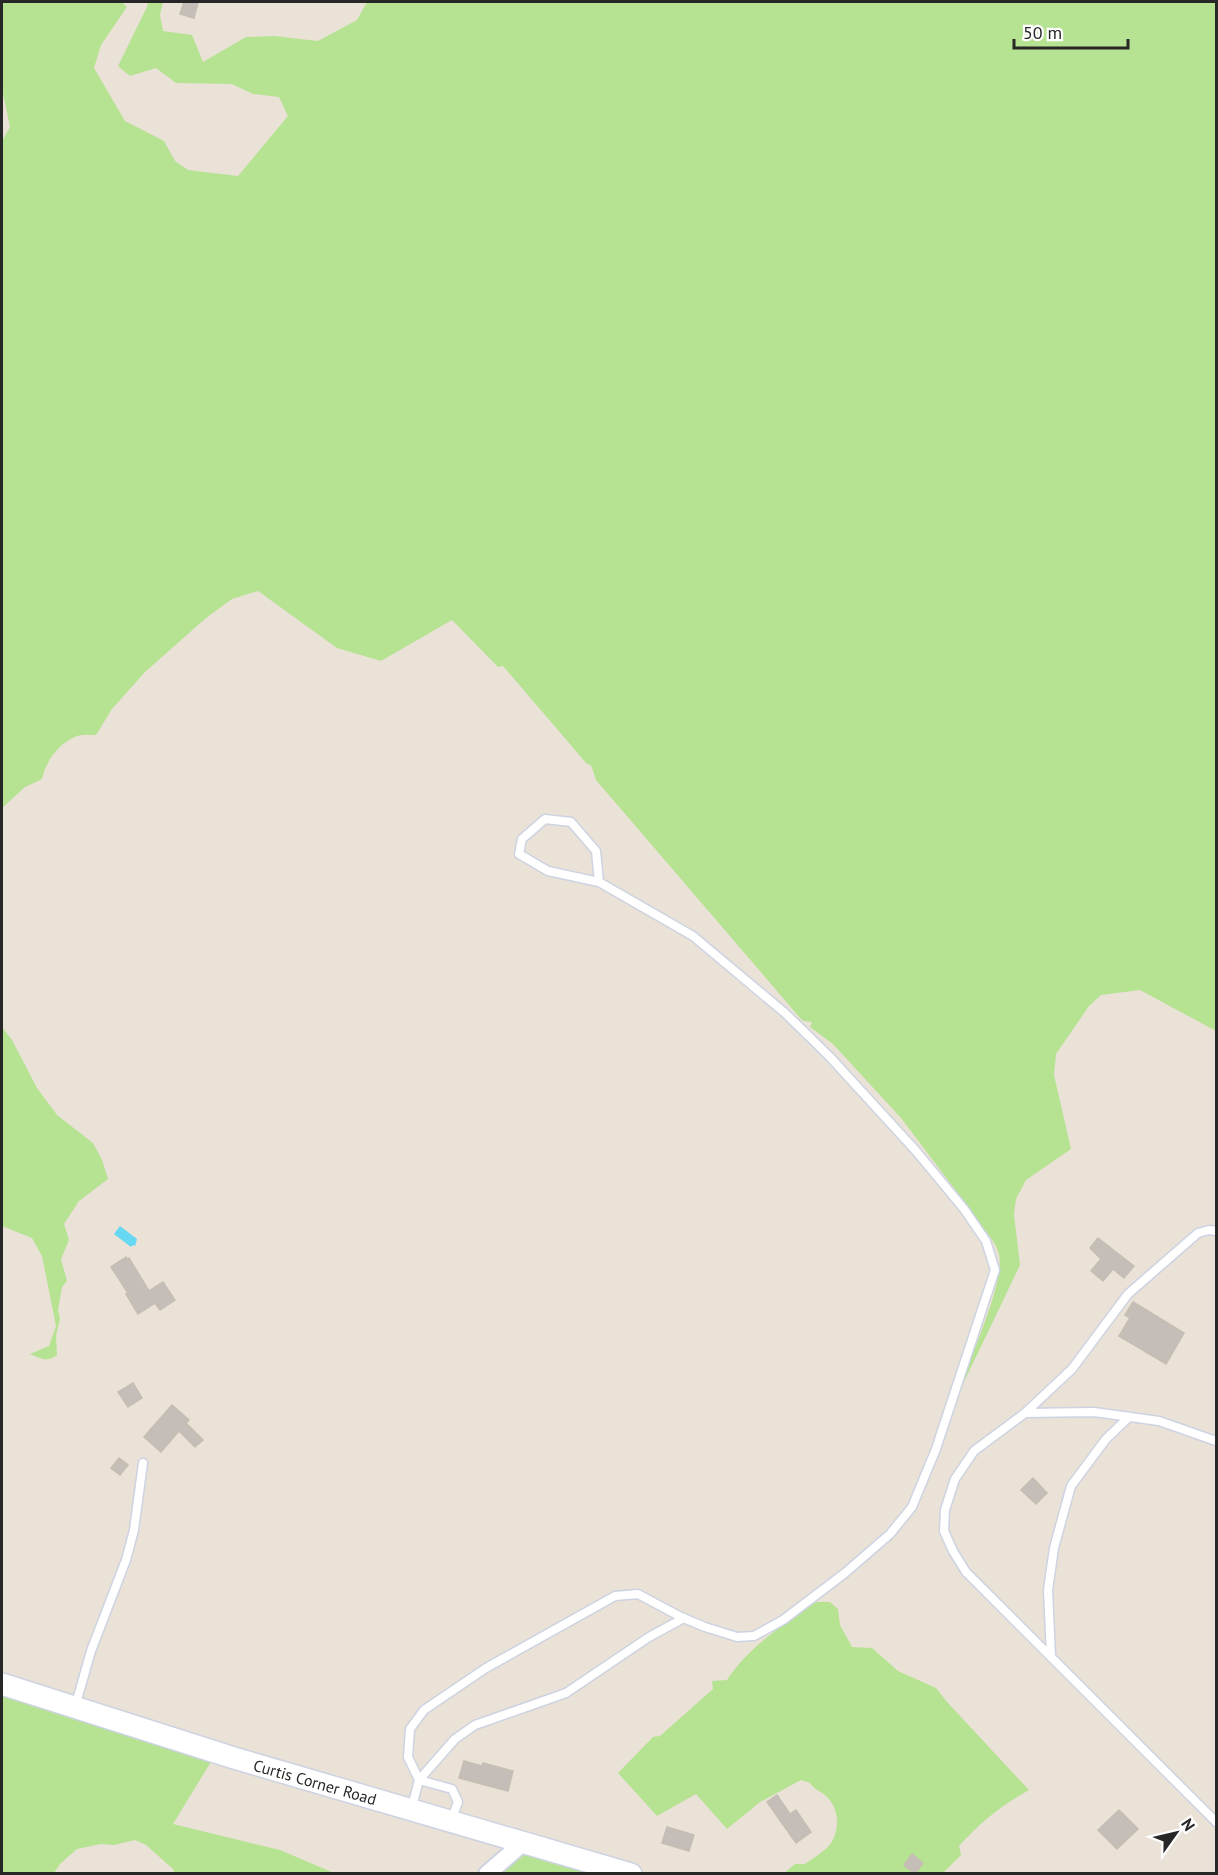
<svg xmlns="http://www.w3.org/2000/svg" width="1218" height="1875" font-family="'PT Sans',sans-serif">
<rect width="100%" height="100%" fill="#eae1d7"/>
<path fill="#b5e392" d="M 2,2 L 122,2 L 127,7 L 101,45 L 94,68 L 125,121 L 164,141 L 175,161 L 188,170 L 238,176 L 288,116 L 279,97 L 253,94 L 232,84 L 176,83 L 156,68 L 130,76 L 118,66 L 147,7 L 148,2 L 163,2 L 160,15 L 163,31 L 192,35 L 203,62 L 246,37 L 274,36 L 318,41 L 357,20 L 367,2 L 1216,2 L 1216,1031 L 1140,990 L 1101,995 L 1089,1006 L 1056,1054 L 1054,1075 L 1071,1149 L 1026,1180 L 1016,1199 L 1014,1214 L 1020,1265 L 963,1384 C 970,1354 1008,1278 998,1251 C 991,1232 973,1219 959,1206 L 960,1196 L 901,1118 L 833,1044 L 810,1027 L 812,1022 L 804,1021 L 801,1019 L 596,780 L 591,765 L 587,764 L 503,666 L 498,667 L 452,620 L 381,661 L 337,648 L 258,591 L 232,599 L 206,618 L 145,672 L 112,709 L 96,735 C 91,735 83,734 77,736 C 58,744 47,759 42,779 L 25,787 L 2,808 L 2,141 L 10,127 L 3,93 L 2,91 Z
M 2,1027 L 12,1040 L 37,1088 L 57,1115 L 93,1143 L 102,1160 L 108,1179 L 79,1201 L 64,1224 L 69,1240 L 61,1259 L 67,1281 L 62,1287 L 58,1310 L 60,1319 L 56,1335 L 57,1355 C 47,1363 40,1358 30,1354 L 49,1346 L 56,1326 L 42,1256 L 32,1238 L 2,1226 Z
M 816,1602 L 830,1602 L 838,1609 L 840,1625 L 852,1647 L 872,1648 L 898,1671 L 936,1688 L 947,1702 L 1029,1790 C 999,1807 982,1821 959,1846 L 961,1855 L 943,1873 L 783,1874 L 795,1864 L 805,1864 C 813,1858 826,1851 831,1843 C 840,1829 839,1810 828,1798 C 822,1791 816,1792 810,1783 L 801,1780 L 760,1802 L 727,1829 L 696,1794 L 657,1816 L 618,1773 L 653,1737 L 660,1736 L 713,1689 L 712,1681 L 727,1680 C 749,1646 782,1626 816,1602 Z
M 2,1681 L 217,1752 L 173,1824 L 280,1850 L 334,1873 L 174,1873 L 173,1869 L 146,1845 L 135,1840 L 114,1845 L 101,1844 L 77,1849 L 60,1864 L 54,1873 L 2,1873 Z
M 515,1850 L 640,1874 L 488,1874 Z"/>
<path fill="#66d8f1" d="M 120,1226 L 137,1239 L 135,1246 L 133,1245 L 131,1247 L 114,1234 Z"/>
<path fill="#c5beb8" stroke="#c5bdb2" stroke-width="1.5" d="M 184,2 L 198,2 L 194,18 L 180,14 Z
M 1098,1238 L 1134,1266 L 1124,1278 L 1113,1269 L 1103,1281 L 1091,1271 L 1101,1259 L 1090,1248 Z
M 126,1257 L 128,1260 L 129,1258 L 149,1291 L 163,1282 L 175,1300 L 160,1310 L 155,1303 L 138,1314 L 126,1294 L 128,1293 L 111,1267 Z
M 1133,1302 L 1184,1333 L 1166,1364 L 1119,1336 L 1130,1318 L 1125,1315 Z
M 133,1383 L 142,1398 L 128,1407 L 118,1392 Z
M 172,1405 L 189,1420 L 186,1423 L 203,1440 L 195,1447 L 179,1431 L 161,1452 L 144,1437 Z
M 119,1458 L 128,1465 L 120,1475 L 111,1468 Z
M 1033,1478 L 1047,1493 L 1036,1504 L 1021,1490 Z
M 464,1761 L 482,1766 L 483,1763 L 513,1771 L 508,1791 L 459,1778 Z
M 777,1795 L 790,1814 L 796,1810 L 811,1832 L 796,1843 L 767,1802 Z
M 1119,1810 L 1138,1829 L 1117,1849 L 1098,1830 Z
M 667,1827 L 694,1835 L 689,1851 L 662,1843 Z
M 912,1854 L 923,1863 L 915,1874 L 904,1865 Z"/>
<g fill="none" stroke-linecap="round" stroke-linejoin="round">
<defs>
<path id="service" d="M 1216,1231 L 1209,1230 L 1198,1233 L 1128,1294 L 1072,1369 L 1025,1413 L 974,1451 L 955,1479 L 945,1510 L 944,1531 L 953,1551 L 966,1572 L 1216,1822
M 1025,1413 L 1094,1412 L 1159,1421 L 1216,1441
M 1051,1656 L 1048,1590 L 1054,1548 L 1071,1486 L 1106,1439 L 1129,1417
M 75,1707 L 91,1651 L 126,1560 L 134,1530 L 143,1463
M 411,1810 L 419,1780 L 408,1757 L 410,1729 L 424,1710 L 486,1668 L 615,1596 L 638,1594 L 681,1617 L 705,1627 L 737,1637 L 754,1636 L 783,1620 L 845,1573 L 890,1534 L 912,1507 L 936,1449 L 995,1270 L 986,1241 L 964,1209 L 916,1151 L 830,1057 L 785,1013 L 693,936 L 599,882 L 596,851 L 571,822 L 545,819 L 522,839 L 519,854 L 548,871 L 599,882
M 451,1821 L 458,1802 L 452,1789 L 419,1780 L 455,1739 L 475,1725 L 566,1693 L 649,1637 L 684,1618"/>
<path id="minor" d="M 487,1874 L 524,1842"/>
<path id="tertiary" d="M 2,1684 L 234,1758 L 631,1874"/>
</defs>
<use href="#service" stroke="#cdd3e1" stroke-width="11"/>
<use href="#minor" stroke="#cdd3e1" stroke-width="20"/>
<use href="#tertiary" stroke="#cdd3e1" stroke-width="24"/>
<use href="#service" stroke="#fff" stroke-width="8"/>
<use href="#minor" stroke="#fff" stroke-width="16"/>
<use href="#tertiary" stroke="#fff" stroke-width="21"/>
</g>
<g text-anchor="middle" stroke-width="4.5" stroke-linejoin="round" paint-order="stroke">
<g font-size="16" fill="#272727" stroke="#fff">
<text transform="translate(315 1782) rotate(16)" y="6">Curtis Corner Road</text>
</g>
</g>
<rect width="1218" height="1875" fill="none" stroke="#272727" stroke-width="6"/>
<g transform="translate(1176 1833) rotate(56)" stroke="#ffffff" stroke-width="4.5" paint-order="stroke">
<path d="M0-4.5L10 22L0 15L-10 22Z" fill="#272727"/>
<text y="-9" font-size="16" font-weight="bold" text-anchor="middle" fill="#272727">N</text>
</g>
<path d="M1014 39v9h114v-9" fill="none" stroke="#272727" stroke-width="3"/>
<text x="1023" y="39" font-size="18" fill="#272727" stroke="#ffffff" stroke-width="4.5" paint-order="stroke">50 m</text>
</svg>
